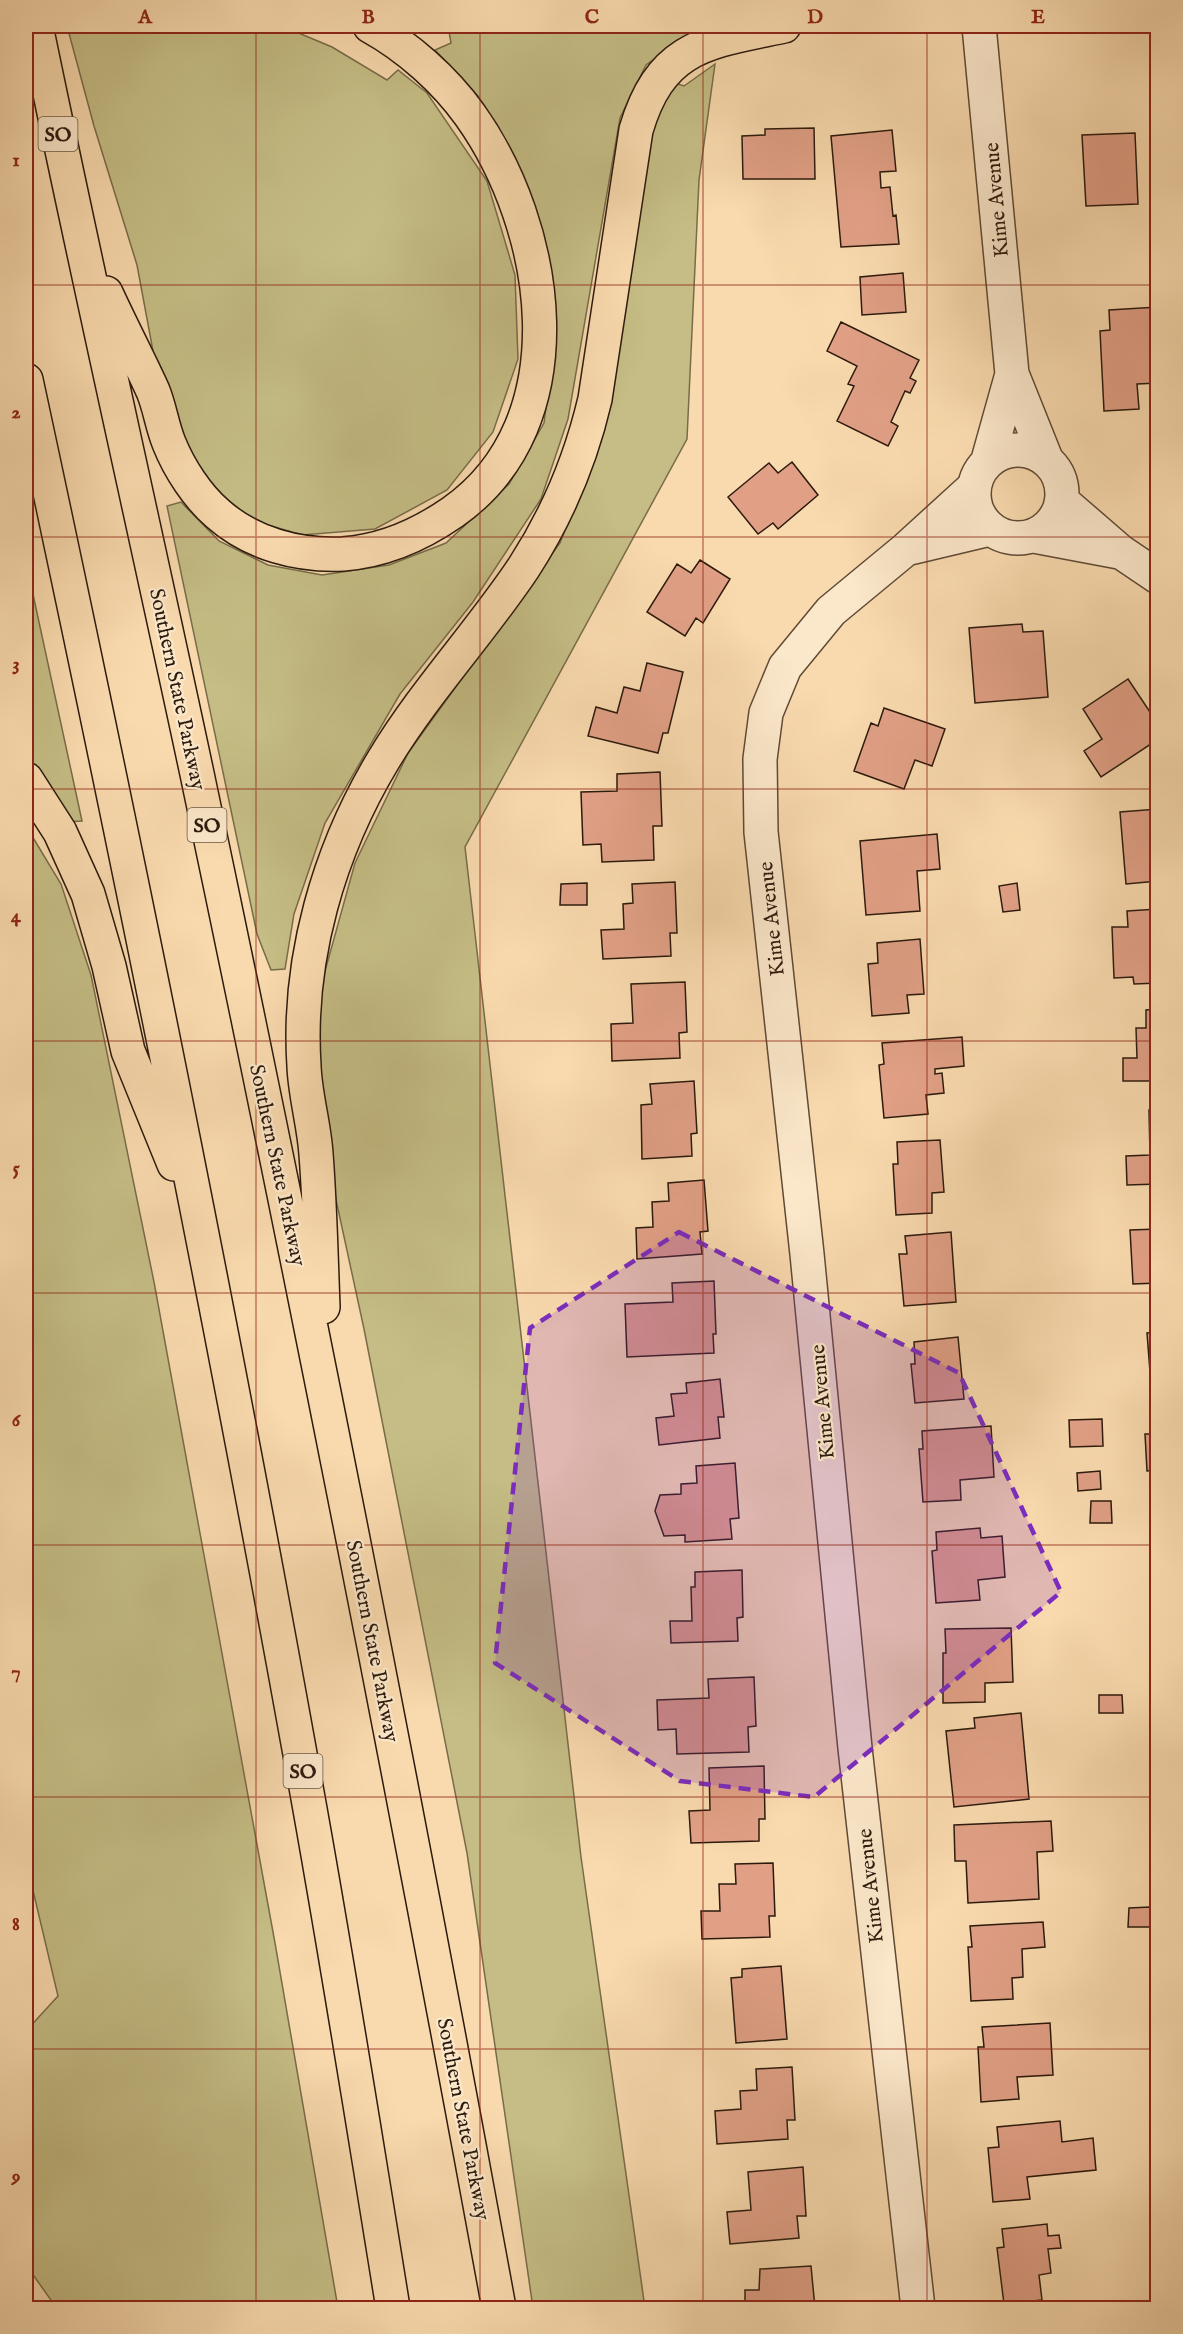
<svg xmlns="http://www.w3.org/2000/svg" width="1183" height="2334" font-family="'IM FELL English',serif">
<rect width="100%" height="100%" fill="#f9daae"/>
<filter id="stains"><feTurbulence type="fractalNoise" baseFrequency=".00333" numOctaves="4"/><feColorMatrix values="0 0 0 0 .2 0 0 0 0 .09 0 0 0 0 .02 0 0 0 .5 -.17"/></filter>
<radialGradient id="worn" r=".72"><stop offset=".6" stop-color="#630" stop-opacity="0"/><stop offset="1" stop-color="#630" stop-opacity=".3"/></radialGradient>
<path fill="#c5bd85" stroke="#786c49" stroke-width="1.5" d="M 67,26 L 282,26 L 332,47 L 387,80 L 398,70 L 427,93 L 487,181 L 515,275 L 518,359 L 493,432 L 447,490 L 375,529 L 302,535 L 245,518 L 195,477 L 166,421 L 137,265 L 94,126 Z
M 448,26 L 702,26 L 701,32 L 685,37 L 646,65 L 620,118 L 568,419 L 541,499 L 473,602 L 400,694 L 325,823 L 294,914 L 285,969 L 271,970 L 257,934 L 167,506 L 181,502 L 219,541 L 268,565 L 322,575 L 389,565 L 446,543 L 509,484 L 544,423 L 555,338 L 545,250 L 515,162 L 478,96 L 435,50 L 451,43 Z
M 715,64 L 699,180 L 687,439 L 465,847 L 581,1857 L 645,2308 L 533,2308 L 467,1853 L 364,1329 L 314,1098 L 320,989 L 355,863 L 408,753 L 560,543 L 602,437 L 652,121 L 672,82 L 684,86 Z
M 26,562 L 82,821 L 65,822 L 26,768 Z
M 26,826 L 61,884 L 91,975 L 154,1282 L 275,1943 L 338,2308 L 53,2308 L 51,2300 L 26,2265 L 26,2031 L 58,1996 L 26,1861 Z"/>
<path fill="#e1a086" stroke="#2c1a0d" stroke-width="1.5" d="M 814,128 L 815,179 L 743,179 L 742,136 L 765,135 L 765,129 Z
M 892,130 L 896,171 L 880,172 L 881,188 L 890,187 L 893,216 L 896,215 L 899,244 L 841,247 L 831,136 Z
M 1135,133 L 1138,204 L 1086,206 L 1082,135 Z
M 903,273 L 906,312 L 862,315 L 860,277 Z
M 1158,307 L 1158,334 L 1155,335 L 1158,383 L 1137,384 L 1139,409 L 1104,411 L 1100,331 L 1110,330 L 1109,310 Z
M 841,322 L 919,360 L 910,378 L 916,381 L 910,393 L 905,391 L 891,422 L 898,426 L 888,446 L 837,421 L 854,386 L 848,384 L 857,366 L 827,351 Z
M 792,462 L 818,495 L 778,529 L 773,523 L 758,534 L 728,497 L 769,463 L 778,473 Z
M 700,560 L 730,579 L 703,623 L 696,618 L 685,636 L 647,612 L 677,564 L 691,573 Z
M 1022,624 L 1023,632 L 1043,631 L 1048,697 L 975,703 L 969,628 Z
M 647,663 L 683,672 L 668,733 L 663,733 L 658,753 L 588,736 L 596,707 L 617,713 L 624,687 L 640,691 Z
M 1128,679 L 1158,724 L 1150,729 L 1157,740 L 1101,777 L 1084,751 L 1102,739 L 1083,709 Z
M 884,708 L 945,729 L 932,766 L 915,760 L 904,789 L 854,771 L 871,723 L 878,726 Z
M 660,772 L 662,826 L 653,826 L 654,860 L 602,862 L 601,844 L 583,845 L 581,792 L 617,791 L 617,774 Z
M 1158,809 L 1158,881 L 1126,884 L 1120,812 Z
M 937,834 L 940,869 L 917,871 L 920,911 L 866,915 L 860,841 Z
M 675,882 L 677,933 L 670,933 L 671,956 L 603,959 L 601,930 L 624,929 L 623,904 L 633,903 L 632,884 Z
M 587,883 L 587,905 L 560,905 L 561,884 Z
M 1017,883 L 1020,910 L 1003,912 L 999,886 Z
M 1158,909 L 1158,983 L 1134,984 L 1133,977 L 1114,978 L 1112,927 L 1128,927 L 1127,911 Z
M 920,939 L 924,994 L 907,995 L 909,1013 L 872,1016 L 868,964 L 878,963 L 877,943 Z
M 685,982 L 687,1032 L 679,1033 L 680,1058 L 612,1061 L 611,1024 L 633,1023 L 631,984 Z
M 1158,1009 L 1158,1081 L 1123,1081 L 1123,1058 L 1137,1058 L 1136,1028 L 1146,1028 L 1146,1010 Z
M 962,1037 L 964,1066 L 935,1069 L 935,1074 L 942,1073 L 944,1093 L 926,1095 L 928,1114 L 884,1118 L 879,1065 L 884,1064 L 882,1043 Z
M 694,1081 L 697,1133 L 691,1134 L 692,1156 L 642,1159 L 641,1105 L 652,1104 L 650,1084 Z
M 1149,1110 L 1158,1110 L 1158,1184 L 1127,1185 L 1126,1156 L 1150,1155 Z
M 940,1140 L 944,1192 L 932,1193 L 932,1213 L 896,1215 L 893,1164 L 898,1164 L 897,1142 Z
M 704,1180 L 708,1231 L 700,1232 L 702,1254 L 637,1259 L 636,1228 L 653,1227 L 652,1202 L 669,1201 L 668,1183 Z
M 1158,1229 L 1158,1283 L 1133,1284 L 1130,1230 Z
M 951,1232 L 956,1302 L 904,1306 L 899,1254 L 907,1254 L 905,1236 Z
M 714,1281 L 716,1334 L 713,1334 L 714,1353 L 627,1357 L 625,1304 L 673,1302 L 672,1283 Z
M 1158,1332 L 1158,1371 L 1150,1372 L 1147,1333 Z
M 958,1337 L 964,1399 L 915,1403 L 911,1364 L 915,1364 L 914,1342 Z
M 720,1379 L 724,1417 L 718,1417 L 720,1438 L 659,1445 L 656,1418 L 674,1416 L 671,1394 L 687,1393 L 686,1383 Z
M 1150,1417 L 1158,1417 L 1158,1470 L 1147,1471 L 1145,1434 L 1151,1434 Z
M 1102,1419 L 1103,1446 L 1070,1447 L 1069,1420 Z
M 991,1426 L 994,1477 L 960,1480 L 961,1500 L 923,1502 L 919,1449 L 923,1449 L 922,1431 Z
M 735,1463 L 739,1518 L 730,1519 L 732,1539 L 685,1542 L 685,1535 L 664,1536 L 655,1511 L 660,1495 L 681,1494 L 681,1484 L 697,1483 L 696,1466 Z
M 1100,1471 L 1101,1489 L 1078,1491 L 1077,1473 Z
M 1091,1501 L 1111,1501 L 1112,1523 L 1090,1523 Z
M 980,1528 L 981,1538 L 1002,1536 L 1005,1577 L 978,1580 L 980,1600 L 936,1603 L 932,1551 L 937,1550 L 936,1532 Z
M 742,1570 L 743,1617 L 737,1618 L 738,1641 L 671,1643 L 670,1621 L 692,1621 L 691,1587 L 695,1587 L 695,1572 Z
M 1011,1628 L 1013,1682 L 985,1683 L 985,1702 L 943,1703 L 943,1653 L 946,1653 L 945,1629 Z
M 754,1677 L 756,1726 L 748,1727 L 749,1752 L 677,1754 L 676,1729 L 658,1730 L 657,1700 L 709,1698 L 708,1679 Z
M 1099,1695 L 1122,1695 L 1123,1713 L 1099,1713 Z
M 1021,1713 L 1029,1799 L 954,1807 L 946,1731 L 975,1728 L 974,1718 Z
M 764,1766 L 765,1819 L 759,1819 L 759,1841 L 691,1843 L 689,1811 L 710,1810 L 709,1768 Z
M 1051,1821 L 1053,1851 L 1037,1852 L 1039,1899 L 968,1903 L 966,1861 L 955,1861 L 954,1825 Z
M 773,1863 L 775,1916 L 769,1916 L 770,1937 L 702,1939 L 701,1911 L 720,1911 L 719,1884 L 736,1884 L 735,1864 Z
M 1150,1907 L 1150,1927 L 1128,1927 L 1129,1908 Z
M 1043,1922 L 1045,1947 L 1022,1949 L 1023,1977 L 1012,1978 L 1013,1999 L 971,2001 L 968,1947 L 972,1947 L 970,1926 Z
M 781,1966 L 787,2039 L 736,2043 L 731,1978 L 742,1977 L 742,1969 Z
M 1050,2023 L 1053,2075 L 1017,2077 L 1019,2099 L 981,2102 L 978,2047 L 984,2047 L 982,2027 Z
M 792,2067 L 795,2120 L 787,2120 L 788,2139 L 717,2144 L 715,2111 L 741,2109 L 740,2091 L 757,2090 L 756,2069 Z
M 1060,2121 L 1062,2142 L 1093,2138 L 1096,2170 L 1027,2177 L 1030,2199 L 993,2202 L 988,2148 L 999,2147 L 997,2127 Z
M 803,2167 L 806,2216 L 797,2216 L 799,2238 L 730,2244 L 727,2212 L 751,2210 L 748,2172 Z
M 1047,2224 L 1048,2236 L 1059,2235 L 1061,2248 L 1048,2249 L 1051,2273 L 1039,2275 L 1042,2300 L 1004,2304 L 997,2248 L 1004,2247 L 1002,2229 Z
M 811,2266 L 815,2308 L 745,2308 L 745,2290 L 759,2290 L 760,2269 Z"/>
<g fill="none" stroke-linecap="round" stroke-linejoin="round">
<defs>
<path id="minor" d="M 979,26 L 1012,374 L 1046,459
M974 494a44 44 0 1 1 88 0a44 44 0 1 1-88 0Z
M 988,460 L 1012,374
M 1062,501 L 1121,552 L 1158,577
M 1034,536 L 1119,552
M 910,548 L 990,529
M 918,2308 L 855,1748 L 807,1254 L 761,832 L 760,759 L 766,713 L 785,667 L 831,611 L 906,549 L 974,487"/>
<path id="highway" d="M 36,26 C 87,274 143,521 196,769 C 304,1281 405,1794 499,2308
M 106,293 C 121,326 138,358 153,391 C 160,408 162,426 169,443 C 179,468 197,496 218,514 C 252,544 298,556 343,554 C 384,551 420,535 453,512 C 581,422 550,227 470,115 C 445,80 408,47 370,26
M 26,380 C 124,836 217,1294 300,1754 C 334,1938 363,2123 393,2308
M 26,779 L 60,832 L 88,894 L 109,966 L 128,1051 L 174,1164
M 323,1307 C 321,1256 320,1205 316,1154 C 314,1124 305,1095 304,1066 C 297,959 329,850 384,759 C 425,691 480,633 524,567 C 557,516 581,459 595,399 L 636,130 C 661,45 707,42 784,26"/>
</defs>
<use href="#minor" stroke="#5f4a35" stroke-width="36"/>
<use href="#highway" stroke="#2c1a0d" stroke-width="36"/>
<use href="#minor" stroke="#fbe7ca" stroke-width="33"/>
<use href="#highway" stroke="#f9daae" stroke-width="33"/>
</g>
<path fill="#7b2cbf" fill-opacity="0.2" stroke="#7b2cbf" stroke-width="4.5" stroke-dasharray="12 8" stroke-linejoin="round" d="M 679,1232 L 959,1373 L 1061,1592 L 814,1797 L 680,1781 L 495,1663 L 530,1328 Z"/>
<path fill="none" stroke="#8f2418" stroke-width="1.5" stroke-opacity="0.55" d="M 256,26 L 256,2308M 480,26 L 480,2308M 703,26 L 703,2308M 927,26 L 927,2308M 26,285 L 1158,285M 26,537 L 1158,537M 26,789 L 1158,789M 26,1041 L 1158,1041M 26,1293 L 1158,1293M 26,1545 L 1158,1545M 26,1797 L 1158,1797M 26,2049 L 1158,2049"/>
<g text-anchor="middle" stroke-width="4.5" stroke-linejoin="round" paint-order="stroke">
<g fill="#fbe7ca" stroke="#6a5846" stroke-width="1.5">
<rect x="38.5" y="117" width="39" height="34" rx="4.5"/>
<rect x="187.5" y="808" width="39" height="34" rx="4.5"/>
<rect x="283.5" y="1754" width="39" height="34" rx="4.5"/>
</g>
<g font-size="20" font-weight="bold" fill="#2c1a0d">
<text x="58" y="141">SO</text>
<text x="207" y="832">SO</text>
<text x="303" y="1778">SO</text>
</g>
<g font-size="21" fill="#2c1a0d" stroke="#fbe7ca">
<text transform="translate(996 200) rotate(-95)" y="7">Kime Avenue</text>
<text transform="translate(178 689) rotate(78)" y="7">Southern State Parkway</text>
<text transform="translate(771 919) rotate(-96)" y="7">Kime Avenue</text>
<text transform="translate(278 1165) rotate(78)" y="7">Southern State Parkway</text>
<text transform="translate(822 1402) rotate(-95)" y="7">Kime Avenue</text>
<text transform="translate(373 1641) rotate(79)" y="7">Southern State Parkway</text>
<text transform="translate(870 1886) rotate(-96)" y="7">Kime Avenue</text>
<text transform="translate(464 2119) rotate(79)" y="7">Southern State Parkway</text>
</g>
</g>
<rect width="1183" height="2334" fill="none" stroke="#f9daae" stroke-width="66"/>
<rect x="33" y="33" width="1117" height="2268" fill="none" stroke="#8f2418" stroke-width="2"/>
<g font-size="20" text-anchor="middle" font-weight="bold" fill="#8f2418">
<text x="145" y="23">A</text>
<text x="368" y="23">B</text>
<text x="592" y="23">C</text>
<text x="815" y="23">D</text>
<text x="1038" y="23">E</text>
<text x="16" y="166">1</text>
<text x="16" y="418">2</text>
<text x="16" y="670">3</text>
<text x="16" y="922">4</text>
<text x="16" y="1174">5</text>
<text x="16" y="1426">6</text>
<text x="16" y="1678">7</text>
<text x="16" y="1930">8</text>
<text x="16" y="2182">9</text>
</g>
<rect width="100%" height="100%" filter="url(#stains)"/>
<rect width="100%" height="100%" fill="url(#worn)"/>
</svg>
